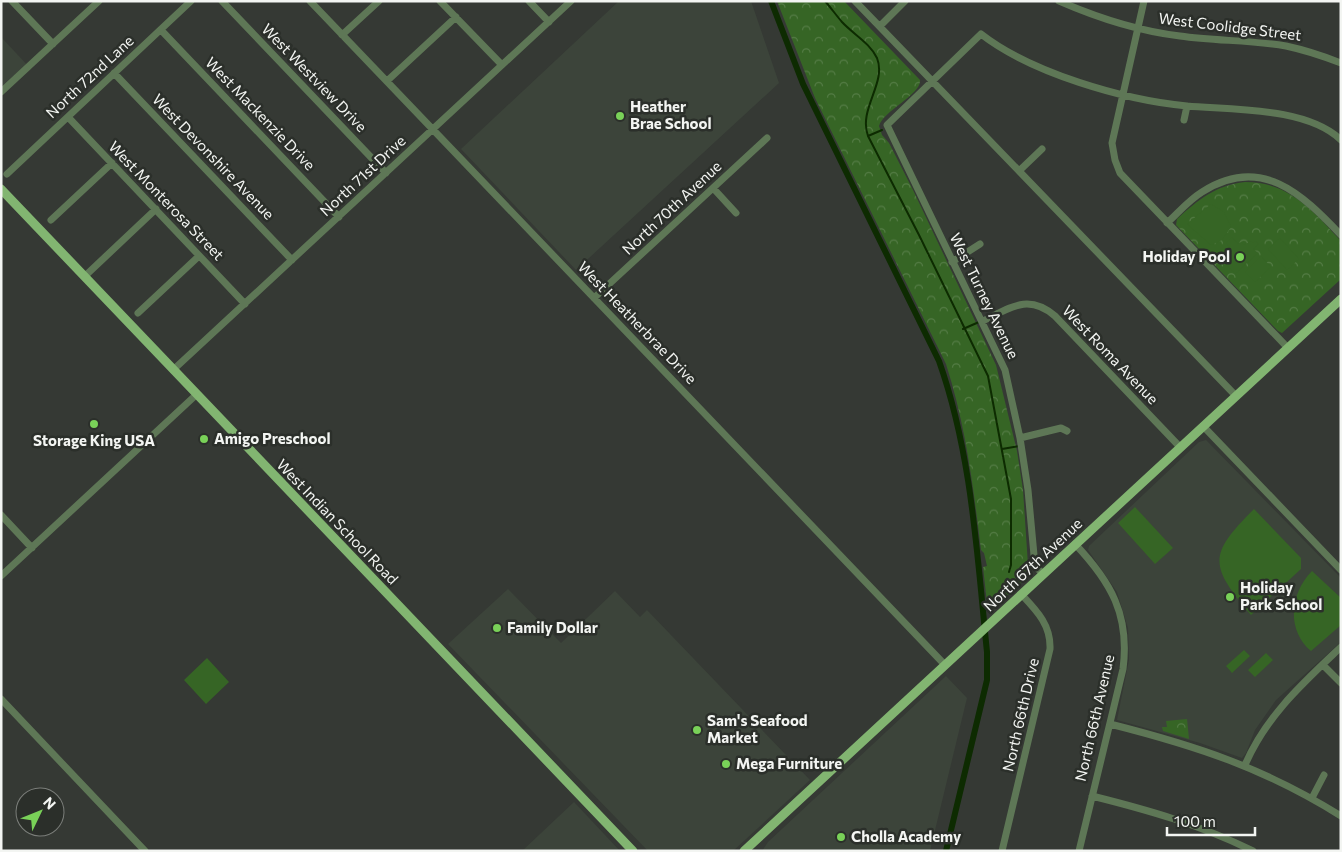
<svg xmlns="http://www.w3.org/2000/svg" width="1342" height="852" font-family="Commissioner,sans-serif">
<defs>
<pattern id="forest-crowns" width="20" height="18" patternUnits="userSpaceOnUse" patternTransform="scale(1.25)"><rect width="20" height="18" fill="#366525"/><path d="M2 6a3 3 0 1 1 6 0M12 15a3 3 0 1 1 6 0" fill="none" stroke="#547c45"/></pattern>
</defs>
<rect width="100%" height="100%" fill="#353934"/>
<path fill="#3c443a" d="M 619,1 L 751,1 L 779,83 L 576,270 L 461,149 Z
M 1,37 L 31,69 L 1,97 Z
M 1206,440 L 1341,578 L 1341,642 L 1276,700 L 1255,730 L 1246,753 L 1242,758 L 1200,743 L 1117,720 L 1129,660 L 1128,628 L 1117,592 L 1088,550 L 1089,546 L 1199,442 Z
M 508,589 L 561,643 L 615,591 L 640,617 L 647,610 L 810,780 L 733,851 L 648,851 L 448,644 Z
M 946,676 L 967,698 L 930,851 L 762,851 L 768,842 Z
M 574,802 L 620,851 L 522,851 Z"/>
<path fill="url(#forest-crowns)" d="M 777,1 L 844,1 L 920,80 C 922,94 883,111 879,126 L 882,135 L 889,143 L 913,190 L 996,365 L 1017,451 L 1023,490 L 1028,565 L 1031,572 L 1014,590 L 988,612 L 983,567 L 987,566 L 984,553 L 981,550 C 973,485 966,427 946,364 L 815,98 Z
M 1245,182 C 1289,182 1313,211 1341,241 L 1341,279 L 1282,333 L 1278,331 L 1176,225 L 1177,219 C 1198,200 1216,185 1245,182 Z
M 1187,719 L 1189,739 L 1163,731 L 1162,727 L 1167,727 L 1166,721 Z"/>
<path fill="#366525" d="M 1211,204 L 1224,212 L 1231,227 L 1222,240 L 1211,245 L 1187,224 Z
M 1232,237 L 1238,244 L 1241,242 L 1244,245 L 1251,241 L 1253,243 L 1255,241 L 1259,244 L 1253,249 L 1258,253 L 1235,274 L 1222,260 L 1232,250 L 1226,243 Z
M 1280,238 L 1299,259 L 1287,270 L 1268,249 Z
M 1261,256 L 1271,267 L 1255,282 L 1245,272 Z
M 1135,507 L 1173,548 L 1155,564 L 1118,523 Z
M 1254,509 L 1301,558 L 1301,569 L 1251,615 C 1209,565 1208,555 1254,509 Z
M 1312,571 L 1341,598 L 1341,625 L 1311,651 C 1286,630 1290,593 1312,571 Z
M 1244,650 L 1250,656 L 1232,673 L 1226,666 Z
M 1266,653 L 1273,660 L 1255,677 L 1248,670 Z
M 207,658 L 229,682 L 206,704 L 184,680 Z"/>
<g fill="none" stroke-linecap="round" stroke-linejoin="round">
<path stroke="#0d2b01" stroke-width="2" d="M 825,1 C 831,8 836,15 842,22 C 853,34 870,43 877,58 C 887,83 858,109 868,136 L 919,235 L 988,376 L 1011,499 L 1011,565 L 1009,572
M 868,136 L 882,130
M 963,329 L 979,322
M 1002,449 L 1019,446"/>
<path stroke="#0d2b01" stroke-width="6" d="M 771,1 L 803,84 L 939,361 C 972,454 977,555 987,652 L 987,680 L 946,851"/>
<path stroke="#5e7756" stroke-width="7" d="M 12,1 L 53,44
M 222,1 L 386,173
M 310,1 L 945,665
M 440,1 L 502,65
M 529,1 L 549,22
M 855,1 L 1236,396
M 1059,1 C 1098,18 1138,31 1180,36 C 1215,41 1251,40 1286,46 C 1305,50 1323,56 1341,63
M 1144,1 L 1112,143 L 1115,160 L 1120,173 L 1288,348
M 880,26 L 905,1
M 161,30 L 339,217
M 342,35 L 379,1
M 114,73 L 292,260
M 387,81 L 456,17
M 1,92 L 99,1
M 68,117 L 245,304
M 1184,120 L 1187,106
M 1019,171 L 1042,149
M 7,174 L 191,1
M 713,188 L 736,213
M 51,220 L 112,163
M 1167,223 C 1179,212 1189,200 1202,192 C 1261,154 1302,194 1341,235
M 952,262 L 980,244
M 85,276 L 156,209
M 594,298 L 767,138
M 138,313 L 199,256
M 983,321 C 1010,308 1028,293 1055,316 L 1180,447
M 173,370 L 571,1
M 1203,426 L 1341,570
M 1020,438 L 1061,428 L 1067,431
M 1,515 L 32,548
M 1075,544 C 1111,582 1130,615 1123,669 L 1079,851
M 1043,574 L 1035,566 L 1028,490 L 1020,438 L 1005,370 L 887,125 L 981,34 C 1031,73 1124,100 1187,106 C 1232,110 1307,107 1341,140
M 1,576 L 197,394
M 1323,665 L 1341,683
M 1,699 L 145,851
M 1110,724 C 1197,746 1264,768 1341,816
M 1245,765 C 1266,716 1303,683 1341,647
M 1092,796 C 1148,810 1201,825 1253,851
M 1312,798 L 1324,775
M 1002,851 L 1050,649 C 1051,625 1037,611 1021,594"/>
<path stroke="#82b571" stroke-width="9" d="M 1,189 L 633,851
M 744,851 L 1341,299"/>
</g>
<g fill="#79d158" stroke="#2b2f2a" stroke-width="2">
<circle cx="620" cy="116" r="5"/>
<circle cx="1240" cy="257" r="5"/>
<circle cx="94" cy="424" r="5"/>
<circle cx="204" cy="439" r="5"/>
<circle cx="1230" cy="597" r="5"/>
<circle cx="497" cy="628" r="5"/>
<circle cx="697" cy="730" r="5"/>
<circle cx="726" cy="764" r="5"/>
<circle cx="841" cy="837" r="5"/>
</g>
<g text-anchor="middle" stroke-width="5" stroke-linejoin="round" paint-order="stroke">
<g font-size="15" fill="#f3f5f2" stroke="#2b2f2a">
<text transform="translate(1230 27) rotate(7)" y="5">West Coolidge Street</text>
<text transform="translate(90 77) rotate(-43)" y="5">North 72nd Lane</text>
<text transform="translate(314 78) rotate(46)" y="5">West Westview Drive</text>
<text transform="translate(260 114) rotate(46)" y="5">West Mackenzie Drive</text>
<text transform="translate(213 157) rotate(46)" y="5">West Devonshire Avenue</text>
<text transform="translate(363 176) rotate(-43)" y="5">North 71st Drive</text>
<text transform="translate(166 201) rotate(46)" y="5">West Monterosa Street</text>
<text transform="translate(672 208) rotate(-43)" y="5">North 70th Avenue</text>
<text transform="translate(984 296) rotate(64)" y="5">West Turney Avenue</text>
<text transform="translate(637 323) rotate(46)" y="5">West Heatherbrae Drive</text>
<text transform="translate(1110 355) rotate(46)" y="5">West Roma Avenue</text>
<text transform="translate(337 522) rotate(46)" y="5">West Indian School Road</text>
<text transform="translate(1033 565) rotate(-43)" y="5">North 67th Avenue</text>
<text transform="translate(1021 715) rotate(-77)" y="5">North 66th Drive</text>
<text transform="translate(1095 718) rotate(-77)" y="5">North 66th Avenue</text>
</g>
<g font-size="15" font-weight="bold" fill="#f3f5f2" stroke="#2b2f2a" text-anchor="start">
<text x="630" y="112">Heather<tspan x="630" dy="17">Brae School</tspan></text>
<text x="1230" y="262" text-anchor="end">Holiday Pool</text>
<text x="214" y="444">Amigo Preschool</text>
<text x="94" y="446" text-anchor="middle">Storage King USA</text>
<text x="1240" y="593">Holiday<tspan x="1240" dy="17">Park School</tspan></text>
<text x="507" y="633">Family Dollar</text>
<text x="707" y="726">Sam's Seafood<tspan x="707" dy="17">Market</tspan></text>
<text x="736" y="769">Mega Furniture</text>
<text x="851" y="842">Cholla Academy</text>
</g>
</g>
<rect width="1342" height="852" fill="none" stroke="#f3f5f2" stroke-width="5"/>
<g transform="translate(40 812) rotate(47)"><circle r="24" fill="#2b2f2a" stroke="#7b7e7a"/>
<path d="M0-4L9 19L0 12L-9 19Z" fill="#79d158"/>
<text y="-8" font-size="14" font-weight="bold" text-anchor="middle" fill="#f3f5f2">N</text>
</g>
<path d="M1167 827v8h88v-8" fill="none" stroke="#f3f5f2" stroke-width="2.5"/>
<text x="1174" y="827" font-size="15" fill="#f3f5f2" stroke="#2b2f2a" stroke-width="4" paint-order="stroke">100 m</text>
</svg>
